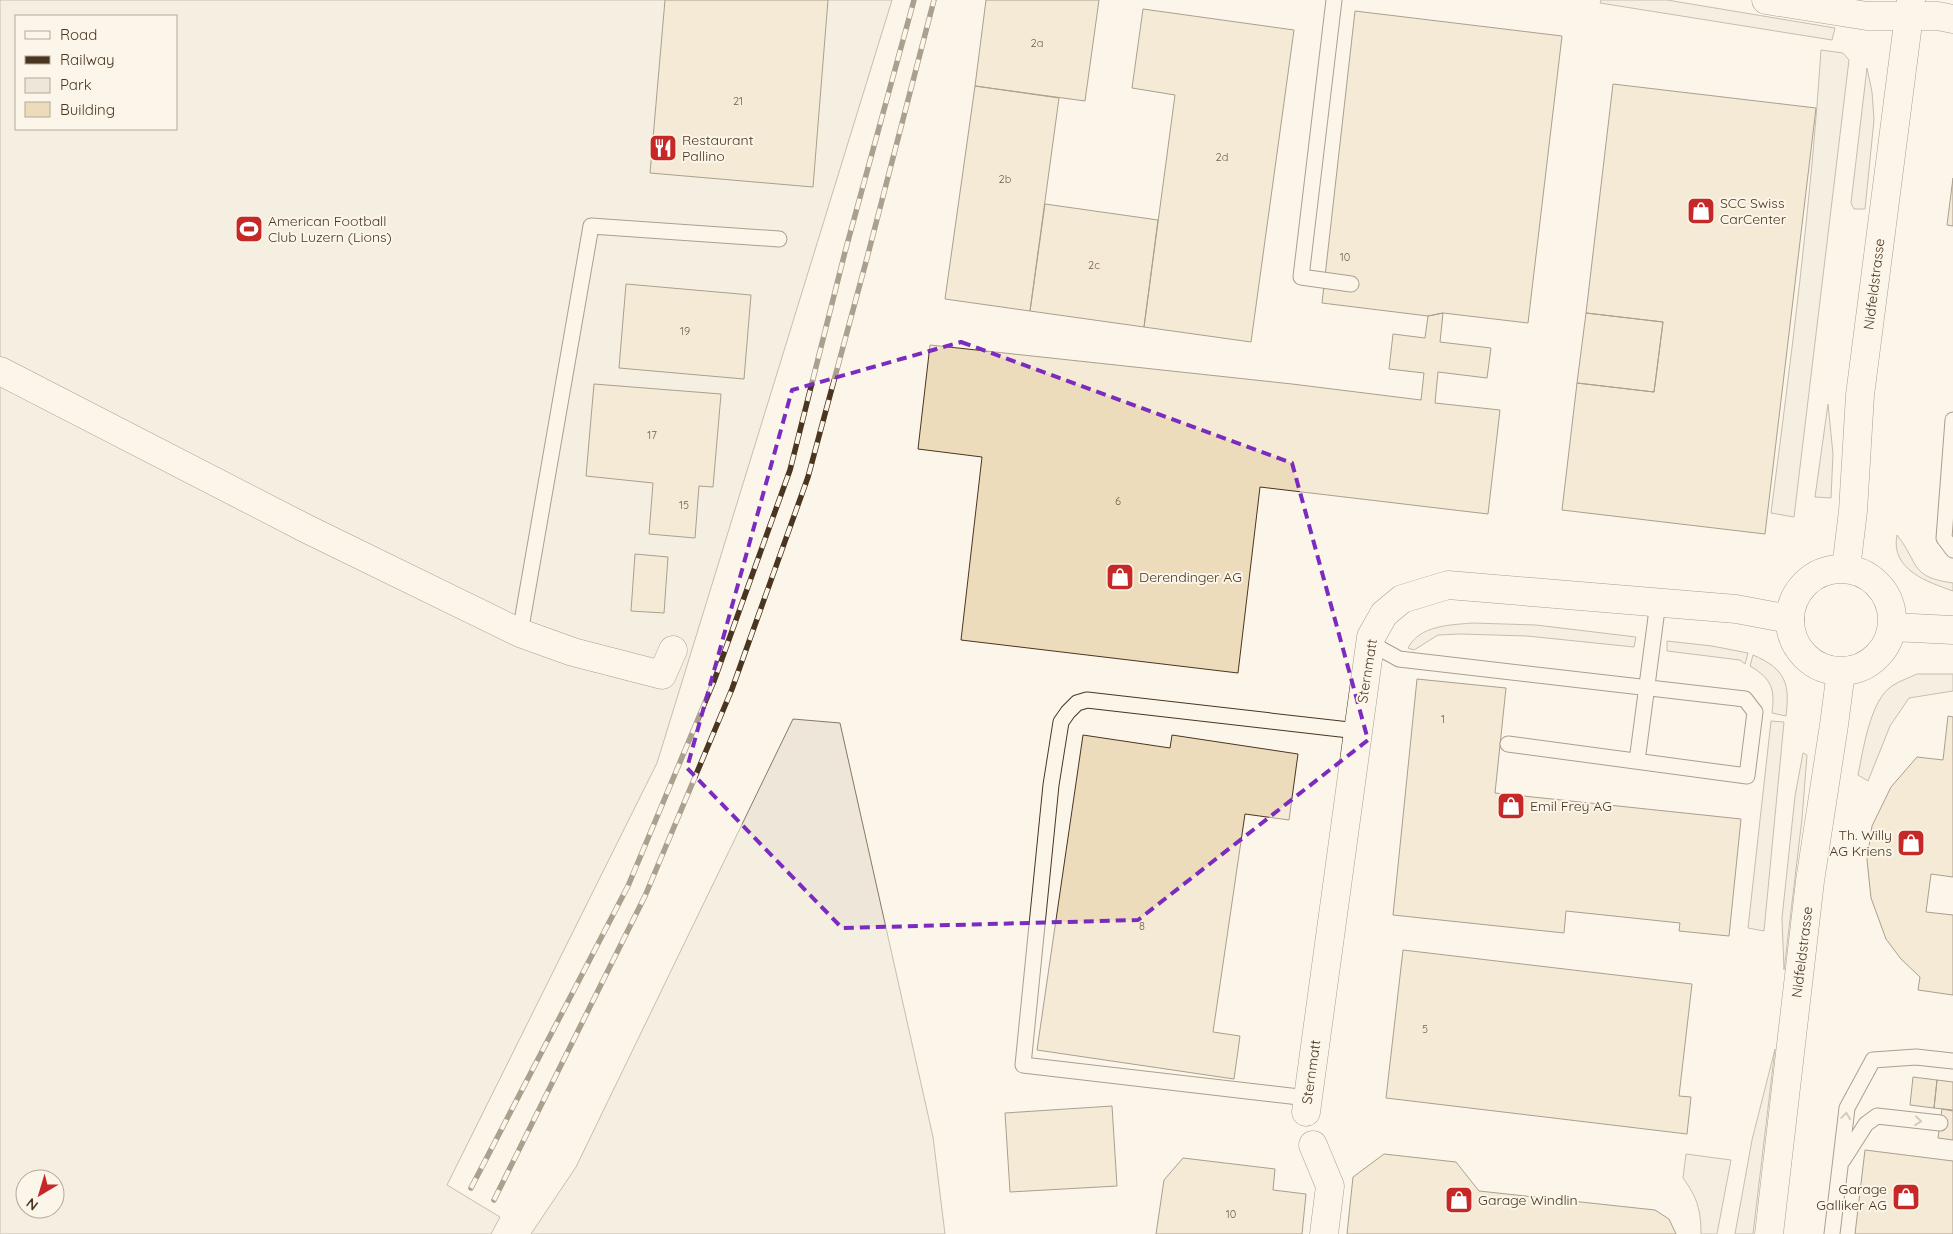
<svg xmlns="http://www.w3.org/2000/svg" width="1953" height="1234" font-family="Quicksand,sans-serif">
<rect width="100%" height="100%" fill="#fbf6e9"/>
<path fill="#ede6d9" stroke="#887966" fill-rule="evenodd" d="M 0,0 L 892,0 L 657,763 L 447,1185 L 500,1217 L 491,1234 L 0,1234 ZM 16,16 L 176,16 L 176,129 L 16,129 ZM 25,1179 L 55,1179 L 55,1209 L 25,1209 Z
M 1601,0 L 1667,0 L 1835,28 L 1832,40 L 1600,3 Z
M 1821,50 L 1843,53 L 1849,60 L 1794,517 L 1771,513 C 1791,359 1811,205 1821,50 Z
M 1867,68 L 1872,92 L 1874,120 L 1865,209 L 1854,209 L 1851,203 Z
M 1828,404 L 1833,454 L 1831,498 L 1815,497 Z
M 1897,535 C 1920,564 1909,577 1953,583 L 1953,591 C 1928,582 1890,570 1897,535 Z
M 1473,623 L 1536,625 L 1636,637 L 1634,647 L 1527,636 L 1460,634 L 1438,635 L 1414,650 L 1408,648 C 1420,625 1450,625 1473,623 Z
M 1667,641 L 1712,646 L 1748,653 L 1745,664 L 1740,660 L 1667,651 Z
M 1753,655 C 1786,669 1790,684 1786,716 L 1772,713 C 1775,689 1772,679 1750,666 Z
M 1917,674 L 1953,674 L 1953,691 L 1909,698 L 1890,726 L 1868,781 L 1858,775 C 1863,751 1870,700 1892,686 C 1899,681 1909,678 1917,674 Z
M 793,719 L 840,723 L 933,1137 L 945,1234 L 531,1234 L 576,1167 Z
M 1771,721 L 1784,722 L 1764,931 L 1748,928 Z
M 1803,753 L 1807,755 L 1802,819 L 1784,970 L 1782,918 L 1795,796 Z
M 1775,1049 L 1753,1234 L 1735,1234 L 1752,1140 Z
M 1686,1154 L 1731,1160 L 1717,1234 L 1701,1234 C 1701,1210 1697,1197 1683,1178 Z"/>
<path fill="#ecdcbc" stroke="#4a3520" d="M 665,0 L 828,0 L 813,187 L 650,173 Z
M 986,0 L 1099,0 L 1085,101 L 975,86 Z
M 1143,9 L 1294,30 L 1251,342 L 1144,327 L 1175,95 L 1132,88 Z
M 1355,11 L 1562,36 L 1528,323 L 1443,313 L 1428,316 L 1322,303 Z
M 1613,84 L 1816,108 L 1765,534 L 1562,510 L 1577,383 L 1654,392 L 1663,322 L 1586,313 Z
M 975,86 L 1059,98 L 1030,311 L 945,299 Z
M 1953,178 L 1953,226 L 1947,225 Z
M 1045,204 L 1158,220 L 1144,327 L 1030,311 Z
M 626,284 L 751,295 L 744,379 L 619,368 Z
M 1443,313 L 1440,342 L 1491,348 L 1487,378 L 1438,372 L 1435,403 L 1500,410 L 1488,514 L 1260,487 L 1238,673 L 961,640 L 982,457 L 918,449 L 930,345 L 1292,384 L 1421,400 L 1424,373 L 1389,369 L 1393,334 L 1425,338 L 1428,316 Z
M 1586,313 L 1663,322 L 1654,392 L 1577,383 Z
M 594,384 L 721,394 L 713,487 L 699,486 L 695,538 L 649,534 L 653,483 L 586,476 Z
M 635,554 L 668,557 L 664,613 L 631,611 Z
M 1417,679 L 1506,688 L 1495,793 L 1741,819 L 1729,936 L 1679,931 L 1680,923 L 1566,911 L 1564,933 L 1393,915 Z
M 1948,716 L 1953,717 L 1953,877 L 1931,874 L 1926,912 L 1953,915 L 1953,995 L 1918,990 L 1920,977 L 1901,959 L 1886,939 L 1871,898 L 1867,860 L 1872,826 L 1891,787 L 1917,757 L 1943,760 Z
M 1083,735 L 1170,748 L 1172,735 L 1298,754 L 1289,820 L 1245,814 L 1213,1032 L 1240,1036 L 1234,1079 L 1037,1050 Z
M 1403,950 L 1692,984 L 1679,1096 L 1691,1097 L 1687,1134 L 1386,1098 Z
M 1913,1077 L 1937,1080 L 1934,1108 L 1910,1105 Z
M 1937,1080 L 1953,1082 L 1953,1110 L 1934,1108 Z
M 1112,1106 L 1117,1186 L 1010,1192 L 1005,1113 Z
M 1942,1109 L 1953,1111 L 1953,1140 L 1938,1138 Z
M 1865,1150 L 1953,1161 L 1953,1234 L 1855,1234 Z
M 1384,1154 L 1456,1162 L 1479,1191 L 1655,1210 L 1669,1219 L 1676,1234 L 1347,1234 L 1353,1177 Z
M 1183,1158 L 1275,1169 L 1273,1190 L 1306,1194 L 1302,1234 L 1156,1234 L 1164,1180 Z"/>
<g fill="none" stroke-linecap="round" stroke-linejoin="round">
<defs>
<path id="service" d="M 1334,0 L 1301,277 L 1351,284
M 1953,420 L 1944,538 L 1953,550
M 520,633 L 591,226 L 779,239
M 1370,643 L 1399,659 L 1745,699 L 1755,712 L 1747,776 L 1508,744
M 1637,761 L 1658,602
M 1308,1098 L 1023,1065 L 1051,785 L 1061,722 L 1068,712 L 1077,703 L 1087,700 L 1358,731
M 1843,1160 L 1866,1124 L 1877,1116 L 1940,1123
M 1832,1234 L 1847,1108 L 1873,1060 L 1916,1057 L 1953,1061"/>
<path id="minor" d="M 1766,0 L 1867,16 L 1938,16 L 1953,19
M 0,371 L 307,529 L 520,633 L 573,652 L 662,675 L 673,650
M 1306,1112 L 1371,637 L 1384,614 L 1402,599 L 1448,585 L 1736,609 L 1790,619
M 1313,1145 L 1330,1186 L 1324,1234"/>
<path id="tertiary" d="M1790 620a51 51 0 1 1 102 0a51 51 0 1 1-102 0Z
M 1846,569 L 1853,511 L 1860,395 L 1911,0
M 1893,627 L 1953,630
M 1769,1234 L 1810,881 L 1834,725 L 1841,671"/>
</defs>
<use href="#service" stroke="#4a3520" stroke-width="17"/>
<use href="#minor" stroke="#4a3520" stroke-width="29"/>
<use href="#tertiary" stroke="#4a3520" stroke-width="29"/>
<use href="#service" stroke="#fbf6e9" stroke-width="15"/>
<use href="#minor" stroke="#fbf6e9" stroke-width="28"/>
<use href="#tertiary" stroke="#fbf6e9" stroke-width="28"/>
<defs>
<path id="rail" d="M 471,1188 L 628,886 L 714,681 L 790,470 L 845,252 L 914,0
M 494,1200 L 645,896 L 732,689 L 808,477 L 867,258 L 934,0"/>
</defs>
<use href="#rail" stroke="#4a3520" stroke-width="5.5"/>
<use href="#rail" stroke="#fbf6e9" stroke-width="4" stroke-dasharray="11" stroke-linecap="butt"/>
</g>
<defs><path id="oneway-chevron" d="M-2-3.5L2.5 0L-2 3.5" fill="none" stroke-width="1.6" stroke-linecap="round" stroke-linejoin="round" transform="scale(1.25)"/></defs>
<g stroke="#a29684">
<use href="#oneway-chevron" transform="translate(1846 1116) rotate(-82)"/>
<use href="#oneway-chevron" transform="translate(1918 1121) rotate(6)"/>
</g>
<path d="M0 0H1953V1234H0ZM 961,342 L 1292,463 L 1368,740 L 1138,920 L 842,928 L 687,768 L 792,390 Z" fill="#fbf6e9" fill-opacity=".55" fill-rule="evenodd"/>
<path fill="none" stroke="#7b2cbf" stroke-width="4" stroke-dasharray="10 6" stroke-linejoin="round" d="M 961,342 L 1292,463 L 1368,740 L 1138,920 L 842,928 L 687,768 L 792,390 Z"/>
<defs>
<symbol id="restaurant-square" viewBox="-11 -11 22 22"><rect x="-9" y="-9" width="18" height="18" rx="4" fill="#c62828" stroke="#fbf6e9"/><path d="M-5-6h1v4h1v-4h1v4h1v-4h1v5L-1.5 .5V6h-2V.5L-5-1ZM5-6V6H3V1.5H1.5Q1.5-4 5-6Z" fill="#fff"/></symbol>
<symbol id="shop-square" viewBox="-11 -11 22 22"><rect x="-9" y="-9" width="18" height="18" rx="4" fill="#c62828" stroke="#fbf6e9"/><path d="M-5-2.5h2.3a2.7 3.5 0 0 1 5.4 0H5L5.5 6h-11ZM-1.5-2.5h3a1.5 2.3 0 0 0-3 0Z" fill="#fff"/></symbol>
<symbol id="stadium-square" viewBox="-11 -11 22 22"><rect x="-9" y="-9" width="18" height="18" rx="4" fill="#c62828" stroke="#fbf6e9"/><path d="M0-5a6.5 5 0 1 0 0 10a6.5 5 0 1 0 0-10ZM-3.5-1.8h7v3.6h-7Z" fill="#fff"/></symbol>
</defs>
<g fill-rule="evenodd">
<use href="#restaurant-square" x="647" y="132" width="32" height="32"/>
<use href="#shop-square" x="1685" y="195" width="32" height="32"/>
<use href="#stadium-square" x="233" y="213" width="32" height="32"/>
<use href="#shop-square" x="1104" y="561" width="32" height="32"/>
<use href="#shop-square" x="1495" y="790" width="32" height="32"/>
<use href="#shop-square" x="1895" y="827" width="32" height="32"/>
<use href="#shop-square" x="1890" y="1181" width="32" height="32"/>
<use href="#shop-square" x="1443" y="1184" width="32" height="32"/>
</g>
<g text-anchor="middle" stroke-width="4" stroke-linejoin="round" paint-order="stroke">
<g font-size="11" fill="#725f47">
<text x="1037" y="47">2a</text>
<text x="738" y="105">21</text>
<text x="1222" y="161">2d</text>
<text x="1005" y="183">2b</text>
<text x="1345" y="261">10</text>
<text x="1094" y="269">2c</text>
<text x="685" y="335">19</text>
<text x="652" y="439">17</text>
<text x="1118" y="505">6</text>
<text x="684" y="509">15</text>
<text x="1443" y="723">1</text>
<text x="1142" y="930">8</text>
<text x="1425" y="1033">5</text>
<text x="1231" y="1218">10</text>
</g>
<g font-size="14" fill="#4a3520" stroke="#fbf6e9" text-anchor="start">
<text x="682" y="145">Restaurant<tspan x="682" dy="16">Pallino</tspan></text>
<text x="1720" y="208">SCC Swiss<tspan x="1720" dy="16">CarCenter</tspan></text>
<text x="268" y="226">American Football<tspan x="268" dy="16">Club Luzern (Lions)</tspan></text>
<text x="1139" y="582">Derendinger AG</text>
<text x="1530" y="811">Emil Frey AG</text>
<text x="1892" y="840" text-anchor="end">Th. Willy<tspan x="1892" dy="16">AG Kriens</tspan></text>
<text x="1887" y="1194" text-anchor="end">Garage<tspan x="1887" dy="16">Galliker AG</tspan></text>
<text x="1478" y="1205">Garage Windlin</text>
</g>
<g font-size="14" fill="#4a3520" stroke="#fbf6e9">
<text transform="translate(1874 284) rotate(-83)" y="5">Nidfeldstrasse</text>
<text transform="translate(1367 671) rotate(-81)" y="5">Sternmatt</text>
<text transform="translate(1802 952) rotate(-83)" y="5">Nidfeldstrasse</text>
<text transform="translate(1311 1072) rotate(-82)" y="5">Sternmatt</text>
</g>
</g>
<rect x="15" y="15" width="162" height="115" fill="#fbf6e9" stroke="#b4a999"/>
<rect x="25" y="31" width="25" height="8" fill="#fbf6e9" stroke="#b4a999"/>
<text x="60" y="40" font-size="15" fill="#4a3520">Road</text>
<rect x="25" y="56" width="25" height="8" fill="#4a3520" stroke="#b4a999"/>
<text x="60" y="65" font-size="15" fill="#4a3520">Railway</text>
<rect x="25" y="78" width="25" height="15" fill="#ede6d9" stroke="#b4a999"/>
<text x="60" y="90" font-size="15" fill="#4a3520">Park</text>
<rect x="25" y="102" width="25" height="15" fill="#ecdcbc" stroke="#b4a999"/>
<text x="60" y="115" font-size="15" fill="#4a3520">Building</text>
<g transform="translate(40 1194) rotate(218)"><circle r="24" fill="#fbf6e9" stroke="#b4a999"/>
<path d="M0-4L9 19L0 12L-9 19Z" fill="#c62828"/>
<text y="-8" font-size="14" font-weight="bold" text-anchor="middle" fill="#4a3520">N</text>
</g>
</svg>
